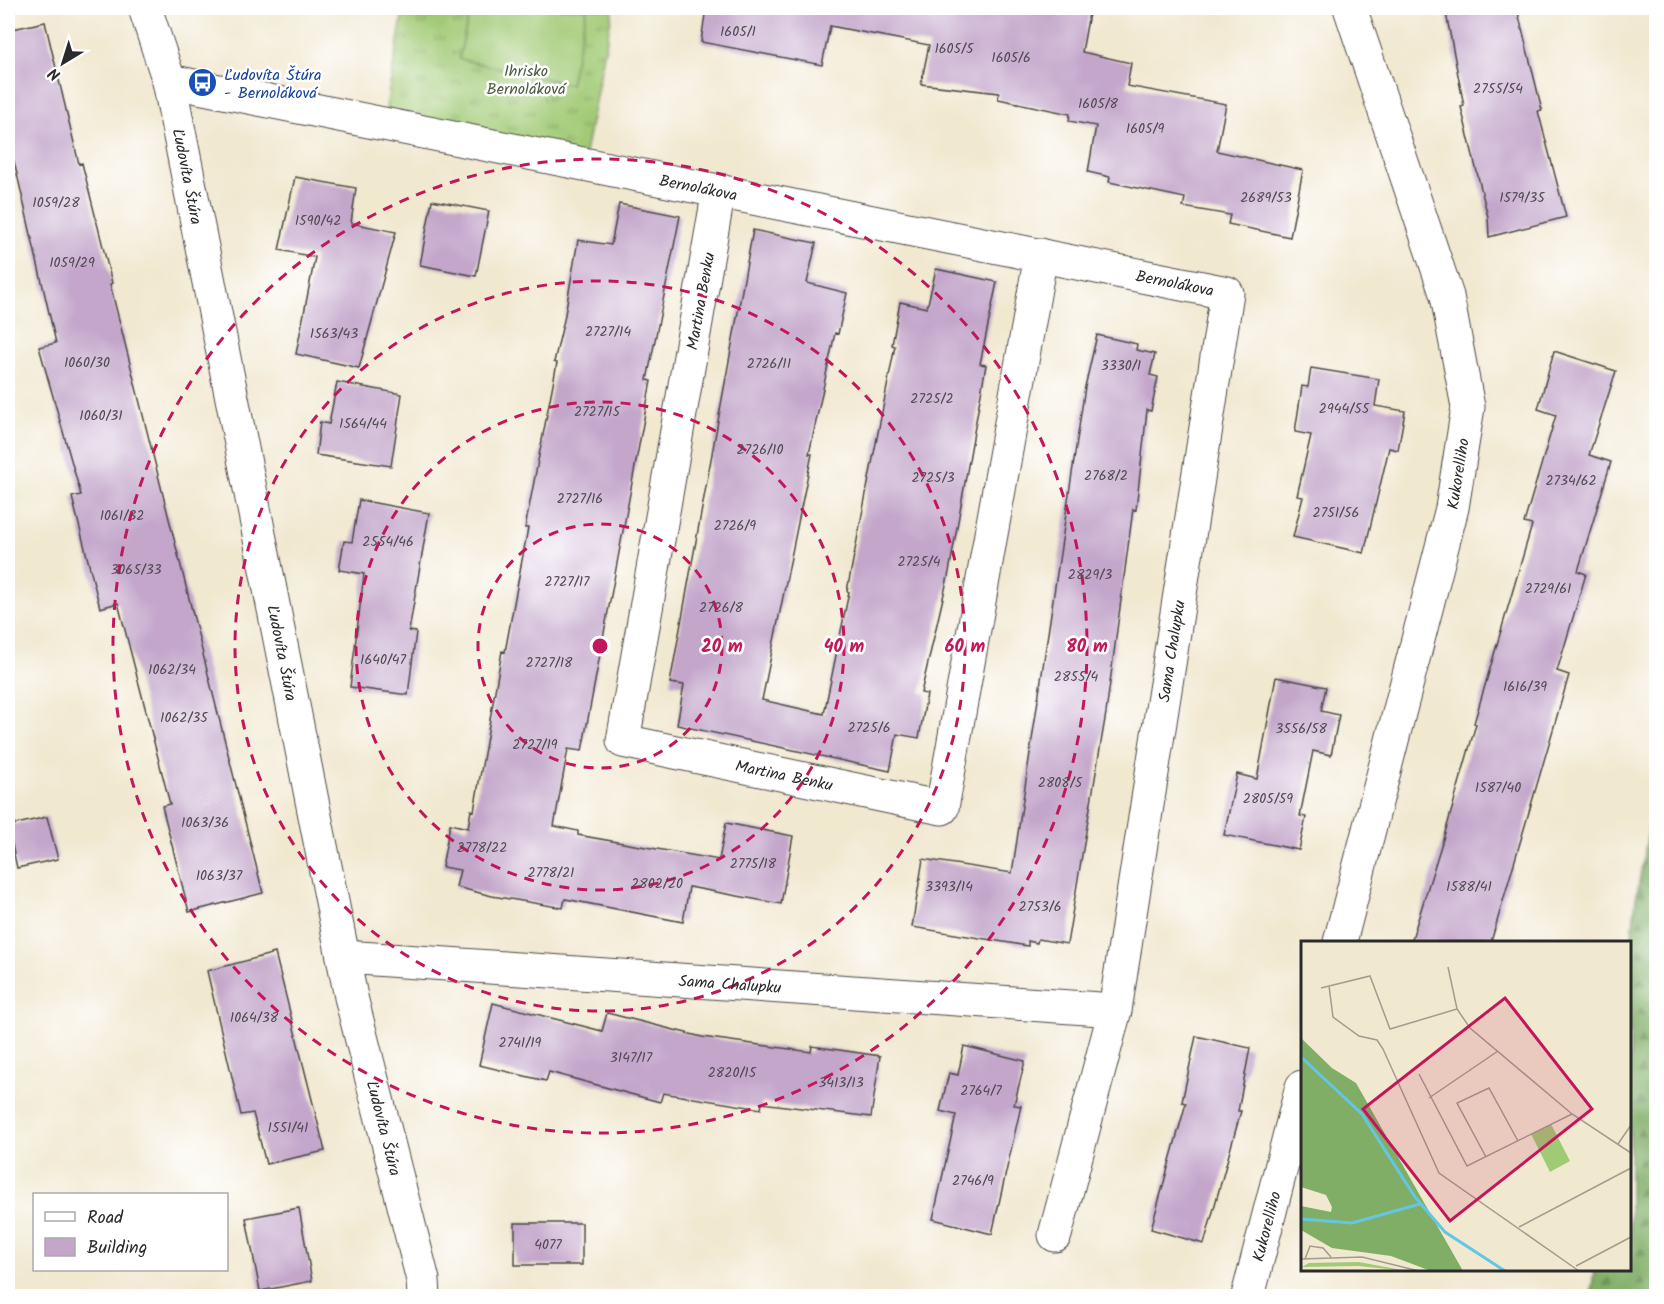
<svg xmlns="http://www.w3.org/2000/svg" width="1664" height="1304" font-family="Kalam,sans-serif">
<defs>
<pattern id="grass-tufts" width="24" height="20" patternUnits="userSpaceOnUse" patternTransform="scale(1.5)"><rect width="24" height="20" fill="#a1ca75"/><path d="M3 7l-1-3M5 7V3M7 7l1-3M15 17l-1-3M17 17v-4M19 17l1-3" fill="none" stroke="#83a460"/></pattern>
<pattern id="forest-firs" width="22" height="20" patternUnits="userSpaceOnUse" patternTransform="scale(1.5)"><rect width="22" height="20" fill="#80ae66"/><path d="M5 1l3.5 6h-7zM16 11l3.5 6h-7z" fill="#698e54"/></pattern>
</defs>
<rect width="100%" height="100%" fill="#fff"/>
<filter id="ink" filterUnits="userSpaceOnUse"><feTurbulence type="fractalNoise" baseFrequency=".0167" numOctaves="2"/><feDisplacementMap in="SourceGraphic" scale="12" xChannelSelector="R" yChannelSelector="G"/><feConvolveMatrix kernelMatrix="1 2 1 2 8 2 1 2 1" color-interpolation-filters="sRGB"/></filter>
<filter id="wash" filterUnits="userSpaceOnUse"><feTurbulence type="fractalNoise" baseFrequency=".008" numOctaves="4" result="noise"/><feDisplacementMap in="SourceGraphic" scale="24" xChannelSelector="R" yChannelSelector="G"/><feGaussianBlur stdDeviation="1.35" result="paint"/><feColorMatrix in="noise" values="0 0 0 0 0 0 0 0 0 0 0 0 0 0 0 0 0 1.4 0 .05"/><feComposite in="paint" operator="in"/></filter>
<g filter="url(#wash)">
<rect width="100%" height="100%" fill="#f1e8d0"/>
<path fill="url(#grass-tufts)" stroke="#667a50" stroke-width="1.5" d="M 404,8 L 613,8 L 583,163 L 383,124 Z"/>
<path fill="url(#forest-firs)" stroke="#566c48" stroke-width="1.5" d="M 1656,789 L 1656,1296 L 1591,1296 L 1594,1270 L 1630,1270 L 1630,955 L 1636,899 Z"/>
<path fill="#a1ca75" stroke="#667a50" stroke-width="1.5" d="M 470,8 L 587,8 L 570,84 L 459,59 Z"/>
<g id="blocks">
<path fill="#c3a6ca" d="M 706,8 L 1090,8 L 1082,52 L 1131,63 L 1127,86 L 1226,104 L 1217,151 L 1303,170 L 1290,237 L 1228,224 L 1230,215 L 1183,207 L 1185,198 L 1109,182 L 1110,177 L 1088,172 L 1096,126 L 1069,121 L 1070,114 L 998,99 L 999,93 L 921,84 L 929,45 L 830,26 L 822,65 L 701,42 Z
M 1445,8 L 1517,8 L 1542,110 L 1538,111 L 1566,217 L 1489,237 L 1488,217 L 1461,107 L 1464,106 Z
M 45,22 L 79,164 L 82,163 L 112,283 L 110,284 L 263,893 L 189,912 L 162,806 L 170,804 L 118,603 L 100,608 L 72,497 L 81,495 L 39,347 L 56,343 L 8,135 L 8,30 Z
M 295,177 L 356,188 L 351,223 L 396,232 L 359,368 L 296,354 L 315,257 L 279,250 Z
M 432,200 L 489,211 L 476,276 L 420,265 Z
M 619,204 L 680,216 L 647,380 L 651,381 L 582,751 L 568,749 L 554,826 L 578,831 L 578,835 L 719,860 L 726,823 L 793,836 L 781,904 L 689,887 L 683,922 L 565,899 L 563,908 L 492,896 L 456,887 L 460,870 L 442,867 L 450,824 L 468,828 L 471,810 L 474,811 L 502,651 L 505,652 L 528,528 L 525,528 L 557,363 L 554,362 L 564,320 L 578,240 L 611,245 Z
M 753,230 L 816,243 L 807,283 L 847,293 L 838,334 L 835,333 L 809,454 L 812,454 L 762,700 L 824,714 L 849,592 L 847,591 L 895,346 L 892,345 L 900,302 L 927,308 L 936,269 L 997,282 L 980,364 L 986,365 L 949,572 L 921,693 L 927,694 L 919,738 L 897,734 L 890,771 L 677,725 L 684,685 L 670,683 Z
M 1097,335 L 1137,344 L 1136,350 L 1155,354 L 1150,375 L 1158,377 L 1151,411 L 1147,410 L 1136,510 L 1133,509 L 1106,713 L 1067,944 L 1038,939 L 1037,943 L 1028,941 L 1028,946 L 912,927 L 923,859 L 1012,873 L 1085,387 Z
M 1554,351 L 1616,371 L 1589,455 L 1611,462 L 1578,571 L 1586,574 L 1557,671 L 1569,675 L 1491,942 L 1411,942 L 1448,823 L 1476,724 L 1474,723 L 1532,525 L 1524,523 L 1556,415 L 1538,409 Z
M 1311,368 L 1379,379 L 1375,406 L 1405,411 L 1398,450 L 1389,448 L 1364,553 L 1293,537 L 1303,497 L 1297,496 L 1311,435 L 1295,432 L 1302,386 L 1308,387 Z
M 337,382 L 402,394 L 391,466 L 316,455 L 320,422 L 329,424 Z
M 359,500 L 429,513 L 409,631 L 416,632 L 408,695 L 350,687 L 364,574 L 339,570 L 344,541 L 352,542 Z
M 1276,677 L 1326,687 L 1321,711 L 1339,715 L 1331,755 L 1313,751 L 1300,816 L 1306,817 L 1299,850 L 1224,835 L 1237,774 L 1257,779 Z
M 47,817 L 58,859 L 17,868 L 8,826 Z
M 275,953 L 325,1151 L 266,1164 L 253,1113 L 241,1115 L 207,971 Z
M 493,1003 L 602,1031 L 607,1013 L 702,1037 L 811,1052 L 812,1046 L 880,1056 L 871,1117 L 762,1103 L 761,1109 L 663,1093 L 660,1102 L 549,1072 L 546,1081 L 479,1065 Z
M 1196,1036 L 1250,1048 L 1238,1111 L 1241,1111 L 1204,1244 L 1151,1229 L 1186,1103 L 1182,1102 Z
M 964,1046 L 1025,1061 L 1014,1105 L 1021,1106 L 992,1234 L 933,1219 L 956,1115 L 940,1111 L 949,1073 L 958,1075 Z
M 299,1208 L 312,1281 L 260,1291 L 246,1218 Z
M 515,1223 L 582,1223 L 582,1265 L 515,1265 Z"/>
</g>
</g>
<g filter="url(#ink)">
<use href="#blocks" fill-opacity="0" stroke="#494744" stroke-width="1.5"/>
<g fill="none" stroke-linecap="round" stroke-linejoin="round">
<defs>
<g id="minor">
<path id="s1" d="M 145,8 L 169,81 L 351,997 L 423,1280 L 424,1296"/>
<path id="s2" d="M 169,81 L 1227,293 L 1115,1010 L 1055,1235"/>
<path id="s3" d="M 719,190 L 623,741 L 942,808 L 1041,255"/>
<path id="s4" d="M 1340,942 L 1452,508 L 1468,407 L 1447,296 L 1350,8"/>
<path id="s5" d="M 345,957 L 1115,1010"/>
<path id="s6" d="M 1248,1296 L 1302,1087"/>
</g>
</defs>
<use href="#minor" stroke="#494744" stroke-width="35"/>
<use href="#minor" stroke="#fff" stroke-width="33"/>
</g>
</g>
<g fill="none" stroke="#c2185b" stroke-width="3" stroke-dasharray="10 8">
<circle cx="600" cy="646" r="122"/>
<circle cx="600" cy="646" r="244"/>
<circle cx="600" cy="646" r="365"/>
<circle cx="600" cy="646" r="487"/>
</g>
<defs>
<symbol id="bus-disc" viewBox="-11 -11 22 22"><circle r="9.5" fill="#1a4fb4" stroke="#fff"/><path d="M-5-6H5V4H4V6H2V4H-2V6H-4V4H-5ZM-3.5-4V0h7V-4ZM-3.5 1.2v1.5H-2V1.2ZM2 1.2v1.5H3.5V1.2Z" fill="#fff"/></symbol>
</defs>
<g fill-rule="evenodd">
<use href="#bus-disc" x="186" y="66" width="33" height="33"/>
</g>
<g text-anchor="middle" stroke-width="5" stroke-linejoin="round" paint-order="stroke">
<g font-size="14" fill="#514a53">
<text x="738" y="36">1605/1</text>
<text x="954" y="53">1605/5</text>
<text x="1011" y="62">1605/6</text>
<text x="1498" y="93">2755/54</text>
<text x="1098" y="108">1605/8</text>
<text x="1145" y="133">1605/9</text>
<text x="1266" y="202">2689/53</text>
<text x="1522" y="202">1579/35</text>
<text x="56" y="207">1059/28</text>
<text x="318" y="225">1590/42</text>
<text x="72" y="267">1059/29</text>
<text x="608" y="336">2727/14</text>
<text x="334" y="338">1563/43</text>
<text x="87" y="367">1060/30</text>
<text x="769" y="368">2726/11</text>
<text x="1121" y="370">3330/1</text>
<text x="932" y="403">2725/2</text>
<text x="1344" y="413">2944/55</text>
<text x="597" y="416">2727/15</text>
<text x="101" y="420">1060/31</text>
<text x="363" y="428">1564/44</text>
<text x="760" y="454">2726/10</text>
<text x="1106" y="480">2768/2</text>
<text x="933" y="482">2725/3</text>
<text x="1571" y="485">2734/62</text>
<text x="580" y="503">2727/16</text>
<text x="1336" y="517">2751/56</text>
<text x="122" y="520">1061/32</text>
<text x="735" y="530">2726/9</text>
<text x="388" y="546">2554/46</text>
<text x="919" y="566">2725/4</text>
<text x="136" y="574">3065/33</text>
<text x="1090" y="579">2829/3</text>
<text x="567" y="586">2727/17</text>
<text x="1548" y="593">2729/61</text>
<text x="721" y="612">2726/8</text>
<text x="383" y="664">1640/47</text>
<text x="549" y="667">2727/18</text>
<text x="172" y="674">1062/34</text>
<text x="1076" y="681">2855/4</text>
<text x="1525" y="691">1616/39</text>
<text x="184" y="722">1062/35</text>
<text x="869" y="732">2725/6</text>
<text x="1301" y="733">3556/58</text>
<text x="535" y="749">2727/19</text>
<text x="1060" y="787">2808/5</text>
<text x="1498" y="792">1587/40</text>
<text x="1268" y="803">2805/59</text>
<text x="205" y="827">1063/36</text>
<text x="482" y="852">2778/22</text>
<text x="753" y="868">2775/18</text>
<text x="551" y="877">2778/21</text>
<text x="219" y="880">1063/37</text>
<text x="657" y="888">2802/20</text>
<text x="949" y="891">3393/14</text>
<text x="1469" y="891">1588/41</text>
<text x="1040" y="911">2753/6</text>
<text x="254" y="1022">1064/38</text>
<text x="520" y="1047">2741/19</text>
<text x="631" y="1062">3147/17</text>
<text x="732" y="1077">2820/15</text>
<text x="841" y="1087">3413/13</text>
<text x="981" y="1095">2764/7</text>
<text x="288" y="1132">1551/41</text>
<text x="973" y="1185">2746/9</text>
<text x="548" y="1249">4077</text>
</g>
<g font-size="16" fill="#4e5b41" stroke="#fff">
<text x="526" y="76">Ihrisko<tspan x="526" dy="18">Bernoláková</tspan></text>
</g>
<g font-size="16" fill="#164399" stroke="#fff" text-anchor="start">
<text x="224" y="80">Ľudovíta Štúra<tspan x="224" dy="18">- Bernoláková</tspan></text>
</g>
<g font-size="16" fill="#2b2b2b" stroke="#fff">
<text dy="6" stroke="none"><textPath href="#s1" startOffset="174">Ľudovíta Štúra</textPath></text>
<text dy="6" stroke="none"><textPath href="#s2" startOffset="540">Bernolákova</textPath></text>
<text dy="6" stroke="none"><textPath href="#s2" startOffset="1026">Bernolákova</textPath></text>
<text transform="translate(700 301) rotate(-80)" y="6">Martina Benku</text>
<text dy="6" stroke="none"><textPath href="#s4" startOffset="483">Kukorelliho</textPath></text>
<text transform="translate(1171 651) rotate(-81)" y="6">Sama Chalupku</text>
<text dy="6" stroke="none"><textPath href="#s1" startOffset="660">Ľudovíta Štúra</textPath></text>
<text dy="6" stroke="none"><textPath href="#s3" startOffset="724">Martina Benku</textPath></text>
<text dy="6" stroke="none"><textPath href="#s5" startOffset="386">Sama Chalupku</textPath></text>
<text dy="6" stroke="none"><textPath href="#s1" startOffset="1146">Ľudovíta Štúra</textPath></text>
<text dy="6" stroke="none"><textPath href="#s6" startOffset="72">Kukorelliho</textPath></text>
</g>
</g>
<g transform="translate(1301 941)">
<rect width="330" height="330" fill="#f1e8d0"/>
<path d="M 250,183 L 269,220 L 249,231 L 230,193 ZM 58,321 L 106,330 L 57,325 L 1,326 L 8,322 Z" fill="#a1ca75"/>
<path d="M 0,97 L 31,127 L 55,142 L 162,330 L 130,330 L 90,315 L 31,307 L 0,289 L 0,265 L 30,271 L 31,266 L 25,254 L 0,246 Z" fill="#80ae66"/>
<path d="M 248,194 L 257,213 L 246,219 L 236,199 Z" fill="#a1ca75"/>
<path fill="none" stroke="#65c6e3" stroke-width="3" d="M 0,116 L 61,173 L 114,256 L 144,291 L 204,330M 0,278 L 51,282 L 119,263"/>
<path fill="none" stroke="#a29c8e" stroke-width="1.5" d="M 147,26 L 156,68 L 169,87 L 271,173 L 330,212M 28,45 L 32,76 L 58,95 L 76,99 L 82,108 L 138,232 L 278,330M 20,47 L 69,35 L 89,88 L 156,68M 118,133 L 166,225 L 271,173M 128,157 L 197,110M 317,203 L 330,184M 185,216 L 156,162 L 188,147 L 217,200M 218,286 L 330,227M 0,318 L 61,316 L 118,330M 4,318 L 9,305 L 22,307 L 30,316M 275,325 L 330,296"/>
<path fill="#c2185b" fill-opacity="0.15" stroke="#c2185b" stroke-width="3" d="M 204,57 L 291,168 L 149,280 L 62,168 Z"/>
<rect width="330" height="330" fill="none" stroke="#2b2b2b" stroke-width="3"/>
</g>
<circle cx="600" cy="646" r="9" fill="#c2185b" stroke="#fff" stroke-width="3"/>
<g font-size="18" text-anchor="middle" font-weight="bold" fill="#c2185b" stroke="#fff" stroke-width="5" stroke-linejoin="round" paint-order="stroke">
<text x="722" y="652">20 m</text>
<text x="844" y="652">40 m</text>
<text x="965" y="652">60 m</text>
<text x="1087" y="652">80 m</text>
</g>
<rect width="1664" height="1304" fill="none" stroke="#fff" stroke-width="30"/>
<rect x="33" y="1193" width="195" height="78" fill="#ffffff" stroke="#aaaaaa" stroke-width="1.5"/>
<rect x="45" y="1212" width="30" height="9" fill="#ffffff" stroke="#aaaaaa" stroke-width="1.5"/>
<text x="87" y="1223" font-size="18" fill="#2b2b2b">Road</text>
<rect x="45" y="1238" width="30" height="18" fill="#c3a6ca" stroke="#aaaaaa" stroke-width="1.5"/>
<text x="87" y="1253" font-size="18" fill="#2b2b2b">Building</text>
<g transform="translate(63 63) rotate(218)" stroke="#ffffff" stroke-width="4.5" paint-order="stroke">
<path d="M0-4.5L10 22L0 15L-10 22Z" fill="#2b2b2b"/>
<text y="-9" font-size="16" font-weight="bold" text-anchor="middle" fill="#2b2b2b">N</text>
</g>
</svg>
